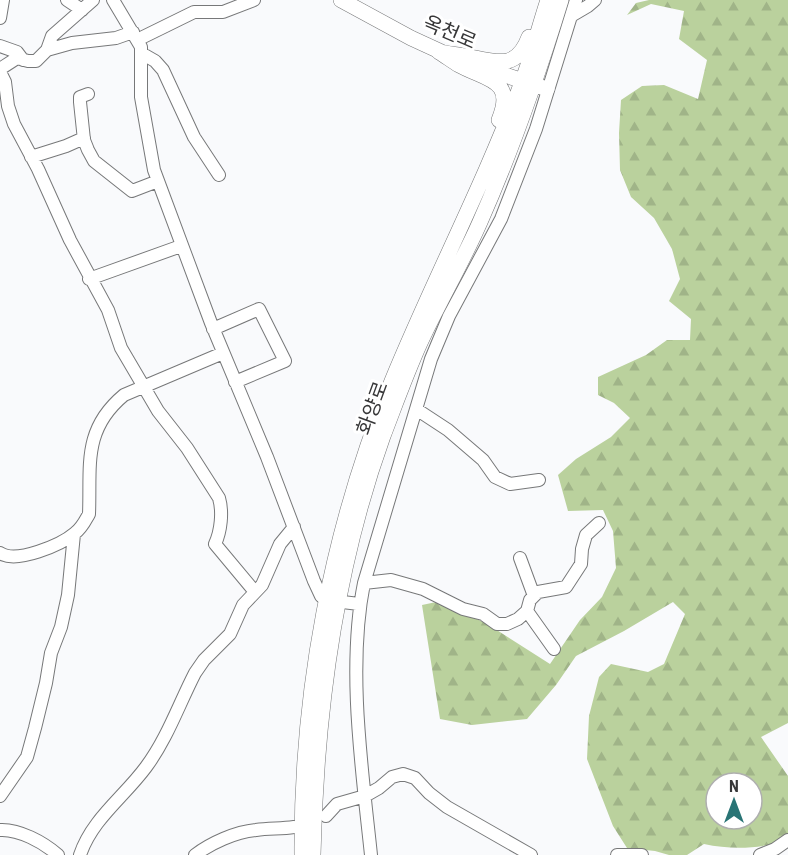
<svg xmlns="http://www.w3.org/2000/svg" width="788" height="855" font-family="'Roboto Condensed','Noto Sans KR',sans-serif">
<defs>
<pattern id="forest-firs" width="22" height="20" patternUnits="userSpaceOnUse" patternTransform="scale(1.5)"><rect width="22" height="20" fill="#bad19d"/><path d="M5 1l3.5 6h-7zM16 11l3.5 6h-7z" fill="#a0b488"/></pattern>
</defs>
<rect width="100%" height="100%" fill="#f9fafc"/>
<path fill="url(#forest-firs)" fill-rule="evenodd" d="M 649,0 L 788,0 L 788,723 L 761,737 L 788,776 L 788,840 C 760,849 732,850 704,844 L 687,855 L 669,855 L 655,851 L 627,848 L 613,826 L 587,759 L 589,716 L 599,677 L 611,664 L 648,672 L 664,664 L 685,614 L 673,602 L 624,631 L 576,656 L 556,685 L 527,719 L 472,725 L 440,719 L 422,605 L 441,601 L 489,625 L 550,664 L 580,620 L 602,597 L 616,568 L 613,531 L 603,510 L 568,511 L 558,475 L 576,459 L 611,437 L 630,418 L 614,403 L 598,395 L 598,377 L 646,355 L 667,340 L 690,340 L 691,319 L 669,301 L 680,279 L 672,249 L 654,218 L 631,197 L 620,170 L 619,133 L 621,100 L 642,86 L 664,85 L 698,99 L 707,60 L 679,39 L 684,11 L 651,4 L 627,15 L 636,3 ZM 716,783 L 752,783 L 752,819 L 716,819 Z"/>
<g fill="none" stroke-linecap="round" stroke-linejoin="round">
<defs>
<path id="minor" d="M 67,0 L 82,10
M 113,0 L 141,47 L 141,97 L 154,170 L 211,323 L 267,457 L 314,581 L 321,596 L 326,600 L 359,604
M 571,16 L 588,6 L 595,0
M 0,18 L 3,0
M 137,40 L 194,12 L 223,12 L 254,0
M 0,46 L 17,52 L 23,60
M 47,50 L 72,43 L 116,38 L 133,32
M 141,53 L 155,61 L 163,70 L 194,137 L 219,175
M 0,69 L 17,58 L 28,61 L 36,61 L 47,50 L 52,36 L 93,0
M 0,72 L 5,82 L 8,106 L 14,124 L 38,169 L 70,240 L 108,310 L 121,348 L 158,411 L 187,448 L 219,498 C 223,512 221,531 215,544 L 255,592
M 88,94 L 80,97 L 80,102 L 84,140 L 88,150 L 94,161 L 132,191 L 158,181
M 31,157 L 66,146 L 84,138
M 89,279 L 181,246
M 213,329 L 259,309 L 285,361 L 235,382
M 416,409 L 448,430 L 483,460 L 495,477 L 510,484 L 539,480
M 0,553 C 16,564 61,545 75,533 C 82,528 85,521 89,514 C 91,466 82,430 124,395 L 223,353
M 520,558 L 534,596
M 364,583 L 391,580 L 423,589 L 463,609 L 483,614 L 497,624 L 507,624 L 518,619 L 527,611 L 530,600 L 538,592 L 566,587 L 581,564 L 582,549 L 586,535 L 599,523
M 527,611 L 554,649
M 0,796 L 27,757 L 35,728 L 46,683 L 51,653 L 61,627 L 68,595 L 74,534
M 326,816 L 337,804 L 365,796 L 379,788 L 392,777 L 403,774 L 415,778 L 429,793 L 447,807 L 531,855
M 0,830 C 19,829 43,842 58,855
M 80,855 C 92,819 124,797 146,767 C 167,739 179,704 195,673 L 204,660 L 230,634 L 243,605 L 262,585 L 280,544 L 294,527
M 195,855 C 211,843 235,832 256,830 C 269,828 281,829 294,827
M 371,855 C 362,769 347,668 364,583 L 431,359 L 449,316 L 501,219 L 536,129 L 576,0
M 617,855 L 642,855
M 760,855 L 775,849 L 788,840"/>
<path id="major" d="M 341,0 L 411,38 L 448,55
M 484,68 L 547,89
M 499,120 C 516,79 486,80 459,65 C 452,61 446,56 439,52 C 450,54 461,55 471,57 C 499,63 517,69 529,37
M 302,855 C 301,693 331,531 392,381 C 433,281 484,184 522,82 C 532,56 539,27 548,0
M 313,855 C 316,715 335,569 383,436 C 395,405 406,374 420,343 C 439,302 462,263 480,222 C 512,150 538,75 561,0"/>
</defs>
<use href="#minor" stroke="#777879" stroke-width="14"/>
<use href="#major" stroke="#777879" stroke-width="16"/>
<use href="#minor" stroke="#fff" stroke-width="12"/>
<use href="#major" stroke="#fff" stroke-width="15"/>
</g>
<g text-anchor="middle" stroke-width="6" stroke-linejoin="round" paint-order="stroke">
<g font-size="20" fill="#373738" stroke="#fff">
<text transform="translate(450 32) rotate(23)" y="7">옥천로</text>
<text transform="translate(372 408) rotate(-70)" y="7">화양로</text>
</g>
</g>
<g transform="translate(734 801)"><circle r="28" fill="#ffffff" stroke="#afafaf" stroke-width="1.5"/>
<path d="M0-4.5L10 22L0 15L-10 22Z" fill="#297475"/>
<text y="-9" font-size="16" font-weight="bold" text-anchor="middle" fill="#373738">N</text>
</g>
</svg>
